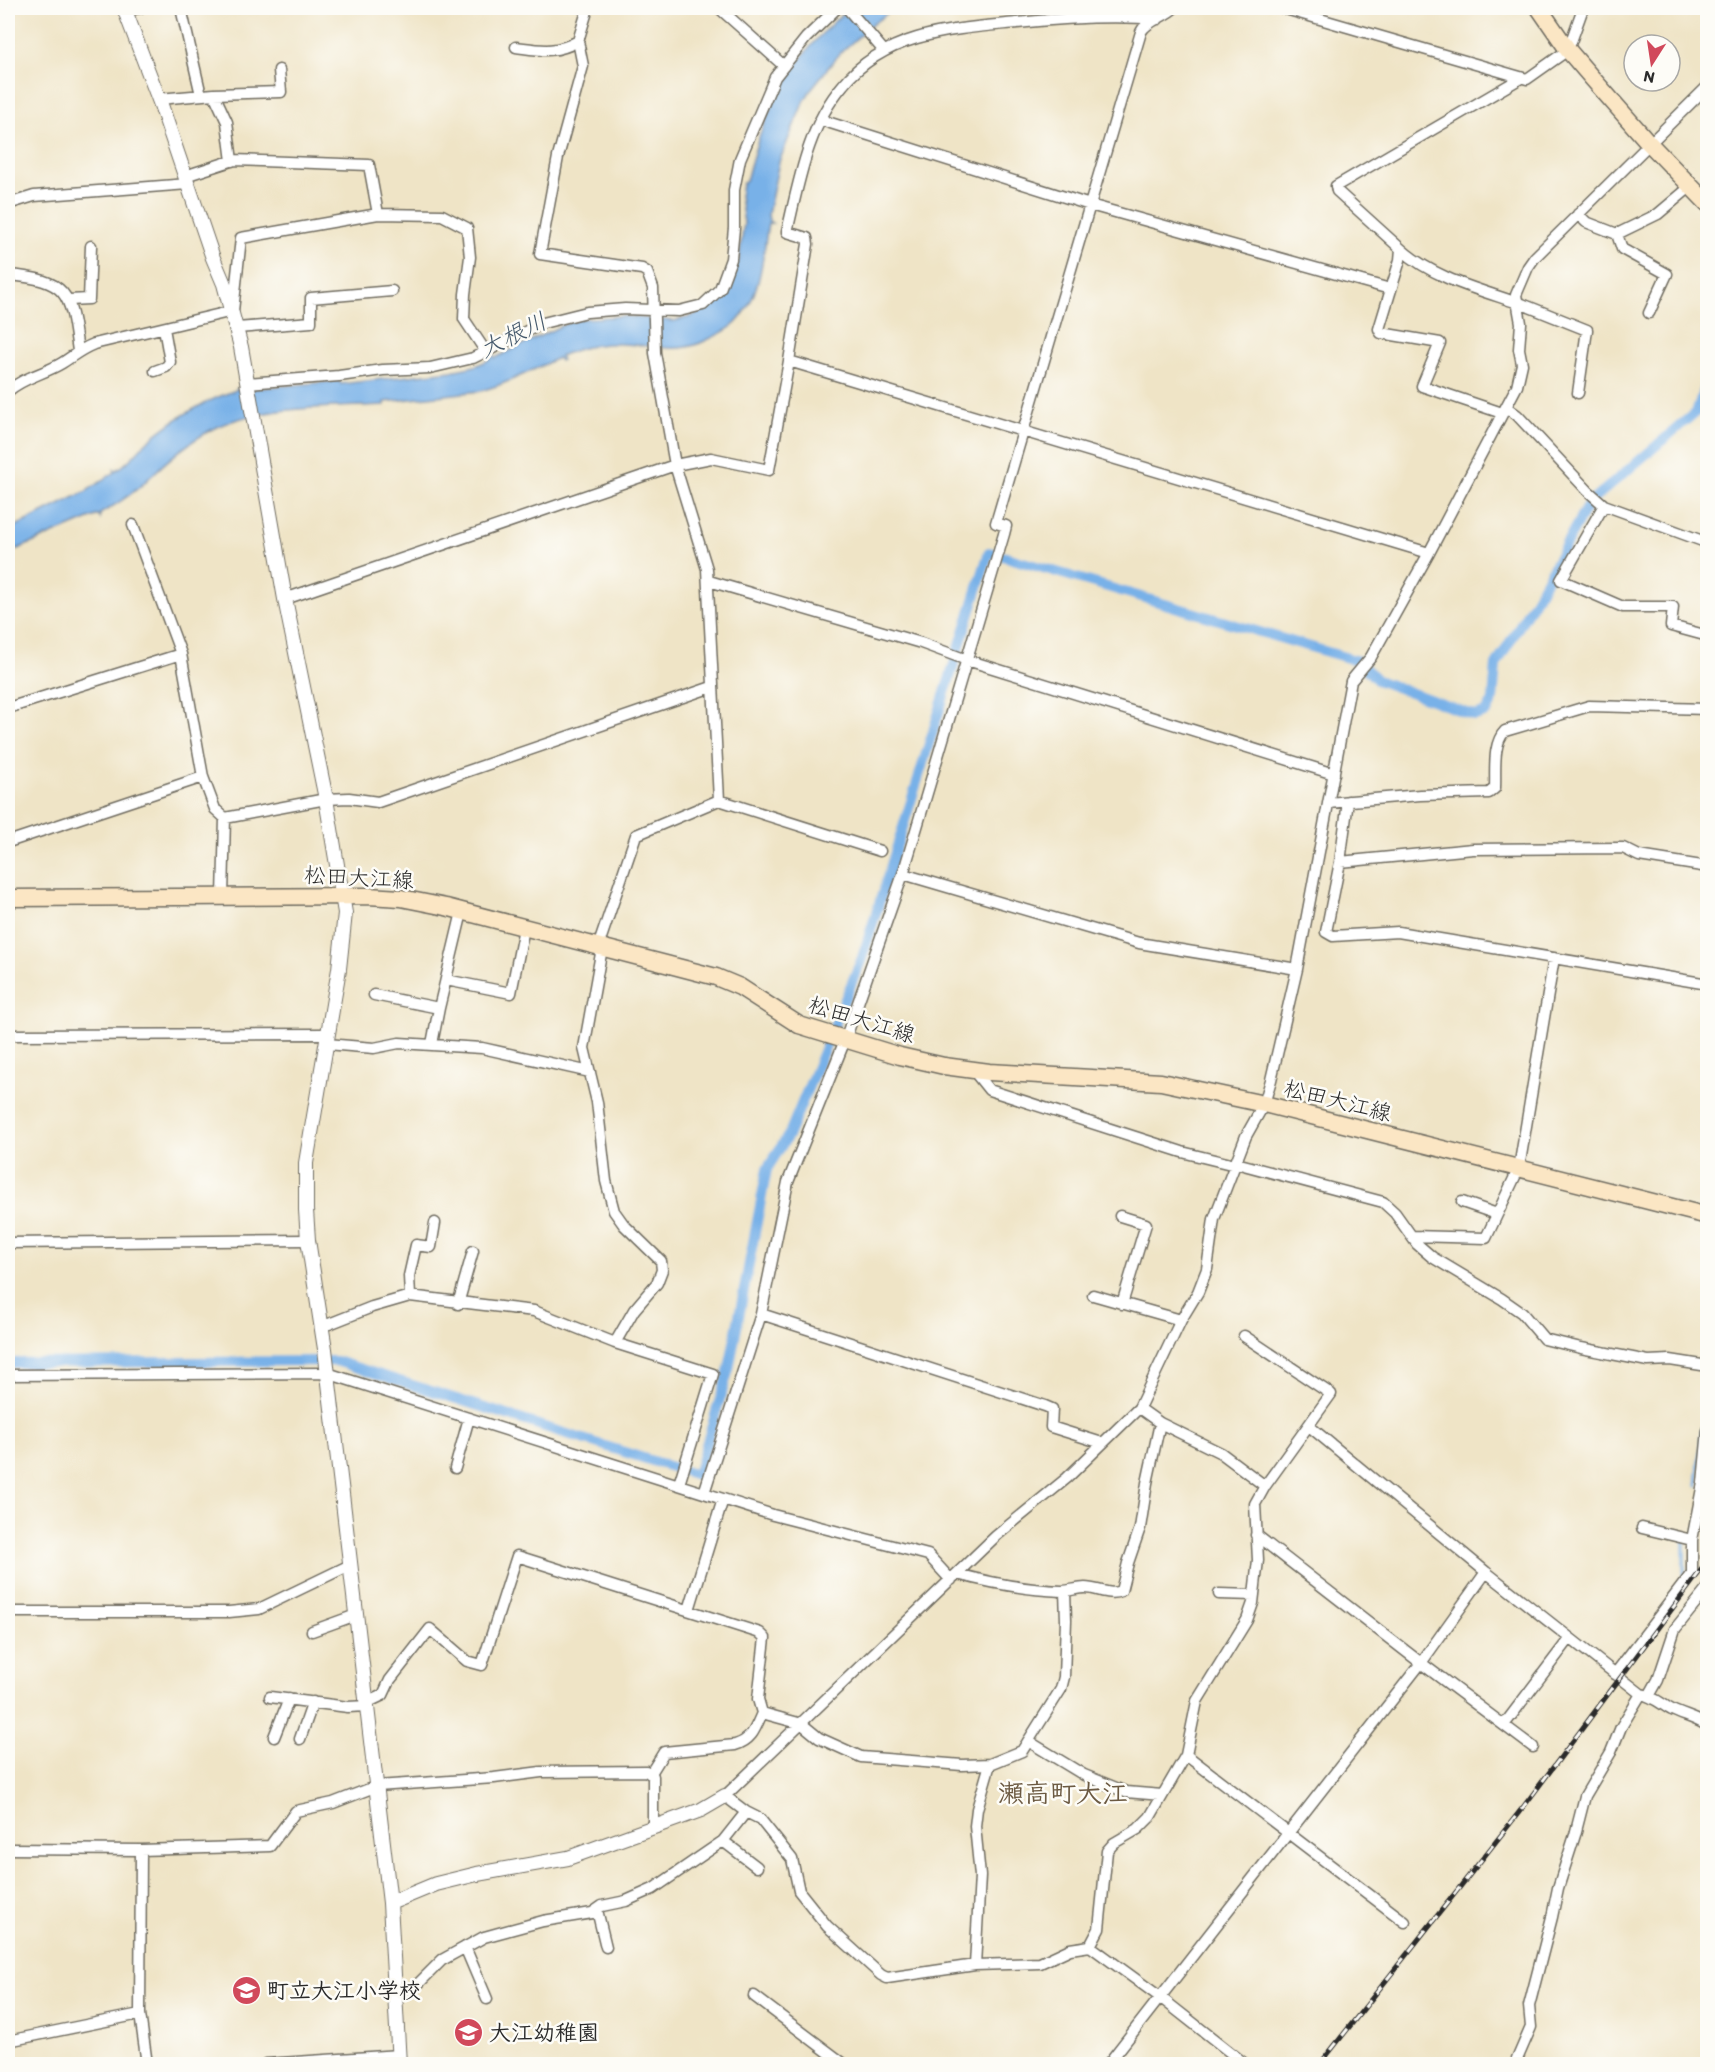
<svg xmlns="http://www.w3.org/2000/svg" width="1715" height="2072" font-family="Itim,'Klee One',sans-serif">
<rect width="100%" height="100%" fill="#fdfcf7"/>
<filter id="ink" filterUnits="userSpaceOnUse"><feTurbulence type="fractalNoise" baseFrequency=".0167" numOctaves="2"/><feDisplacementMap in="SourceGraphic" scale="12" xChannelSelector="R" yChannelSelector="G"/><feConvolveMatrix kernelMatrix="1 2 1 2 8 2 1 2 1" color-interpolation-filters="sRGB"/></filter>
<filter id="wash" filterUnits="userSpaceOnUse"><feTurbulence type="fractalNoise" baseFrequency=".008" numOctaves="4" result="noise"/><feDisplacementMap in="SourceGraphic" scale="24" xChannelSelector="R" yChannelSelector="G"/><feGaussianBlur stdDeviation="1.35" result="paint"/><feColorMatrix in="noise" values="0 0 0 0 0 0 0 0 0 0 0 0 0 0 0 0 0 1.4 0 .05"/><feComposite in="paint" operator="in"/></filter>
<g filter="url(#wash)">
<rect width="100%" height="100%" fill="#efe4c6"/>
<path fill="#78b1e8" stroke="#526e8a" stroke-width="1.5" d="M 849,8 L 900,8 L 891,11 L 874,23 L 840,53 L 812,88 L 803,103 L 779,162 L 768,214 L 769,221 L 772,223 L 768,223 C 763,256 761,298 736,323 C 729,330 717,335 709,339 C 696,346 683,349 668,348 C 626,344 600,338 560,356 L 562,360 L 560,361 L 558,358 C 532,370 507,384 480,391 L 385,402 L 385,405 C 332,408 255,405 209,431 C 186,444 167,460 148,479 C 135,493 117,504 100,514 L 100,518 L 98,515 L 89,519 L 8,553 L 8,530 L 85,492 L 115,472 L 114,469 L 117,470 C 130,462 137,451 148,441 C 174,418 203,402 236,390 L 237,388 L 239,390 L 339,381 L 341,384 L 451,371 L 475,366 L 491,359 L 490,355 L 493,354 L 495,358 L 563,325 L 581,319 L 623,316 L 674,321 L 690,317 L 719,301 L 727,288 L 739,260 L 744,223 L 740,196 L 742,184 L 746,181 C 765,106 790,59 849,8 Z"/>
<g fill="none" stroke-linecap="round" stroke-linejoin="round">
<path stroke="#78b1e8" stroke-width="3" d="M 1697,1486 L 1702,1429 L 1708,1411
M 1684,1541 L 1684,1577"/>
<path stroke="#78b1e8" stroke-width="10" d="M 8,1363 L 336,1361 L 697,1475 L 729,1369 L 767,1169 L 789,1134 L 862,958 L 989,552 L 1358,661 L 1377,680 L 1475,716 L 1487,712 L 1493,700 L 1496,665 L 1538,595 L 1588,504 L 1697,411 L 1708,375"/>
</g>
</g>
<g filter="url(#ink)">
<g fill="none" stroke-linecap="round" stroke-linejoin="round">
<defs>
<path id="minor" d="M 181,8 L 201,95
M 588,8 L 578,41 L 583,66 L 558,157 L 540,254 L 642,269 L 647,272 L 653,288 L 655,353 L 675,465 L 707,569 L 719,800
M 719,8 L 784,66
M 847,8 L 884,51
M 1282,8 L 1527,79 L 1568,50 L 1583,8
M 125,11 L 140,8
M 516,47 C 540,50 555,54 578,41
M 214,94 L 281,92 L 279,70
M 159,99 L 214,94 L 227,122 L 232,161
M 821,120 L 1090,205 L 1390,289
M 185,176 L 234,160 L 369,165 L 378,214
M 8,204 L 34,196 L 188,184
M 1578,214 L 1586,222 L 1617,234 L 1658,214 L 1690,187
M 1617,234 L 1622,249 L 1667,274 L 1649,313
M 1401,249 C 1433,278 1477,289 1518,303
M 8,275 C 70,280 70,294 78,351
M 69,300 L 89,299 L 91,246
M 1517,302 L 1587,330 L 1578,393
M 237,328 L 311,322 L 311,298 L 392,291
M 789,361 L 1429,553
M 155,371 L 166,367 L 170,362 L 164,328
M 247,383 L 339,376 L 383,370 L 430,368 L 473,358 L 543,323 L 587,312 L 625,309 L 679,311 L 703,305 L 720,289 L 731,259 L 734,228 L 734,190 L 740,159 L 775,77 L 806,38 L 837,8
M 8,391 C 24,377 44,374 62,363 C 73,356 81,349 94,344 L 233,311 L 241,238 L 378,214 L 442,215 L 467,228 L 470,257 L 465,294 L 464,319 L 486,352
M 1506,407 L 1517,415 L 1588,491 L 1604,505 L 1708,543
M 1502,413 L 1422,386 L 1440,343 L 1381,333 L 1379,329 L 1400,260 L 1401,249 L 1337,191 L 1336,186 L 1521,78
M 1604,505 L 1561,580 L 1623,607 L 1673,607 L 1671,626 L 1708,636
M 133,525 L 181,654 L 203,777 L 215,809 L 225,818 L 326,799 L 349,798 L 378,802 L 712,687
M 709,581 L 921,643 L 967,660 L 1334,774
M 285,599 L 675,465 L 711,458 L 769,470 L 789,361 L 808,244 L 807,238 L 787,232 C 799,181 808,126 843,85 C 886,32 955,29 1017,23 C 1065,18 1110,15 1158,19
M 8,708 L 181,654
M 1348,801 L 1340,862 L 1326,932 L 1333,936 L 1398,932 L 1708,984
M 1328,803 L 1420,795 L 1489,793 L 1495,788 C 1496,771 1492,744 1505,731 L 1589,706 L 1708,709
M 8,842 L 203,777
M 1340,862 L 1473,849 L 1623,848 L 1639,856 L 1708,867
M 903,874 L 1139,943 L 1297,969
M 223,897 L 225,818
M 598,947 L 636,835 L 719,800 L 880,851
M 602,948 L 584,1048 L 597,1102 L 606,1181 L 614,1211 L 624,1225 L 661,1261 L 662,1270 L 657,1283 L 634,1310 L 615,1343
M 446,980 L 511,993 L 524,928
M 374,995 L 439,1008 L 462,912
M 8,1035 L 328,1034
M 327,1044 L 374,1048 L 399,1043 L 482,1048 L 590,1072
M 432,1044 L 439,1008
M 973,1070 L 989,1090 L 1182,1152 L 1235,1165
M 1236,1163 L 1383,1202 L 1395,1213 L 1417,1244 L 1432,1257 L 1502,1299 L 1522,1313 L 1544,1339 L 1581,1348 L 1648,1361 L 1670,1360 L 1708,1366
M 1462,1202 L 1497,1214
M 1120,1216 L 1146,1224 L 1122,1304
M 1412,1236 L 1486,1238 L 1519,1168 L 1554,958
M 8,1243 L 308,1240
M 1093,1295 L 1181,1320
M 410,1296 L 409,1276 L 416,1245 L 431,1247 L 435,1223
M 458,1304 L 473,1251
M 761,1314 L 1045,1406 L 1052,1409 L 1051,1427 L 1102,1443
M 321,1324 L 329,1324 L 372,1307 L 410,1296 L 534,1311 L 615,1343 L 713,1374 L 679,1484
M 8,1375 L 327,1373 L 773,1515 L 928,1555 L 951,1580
M 1139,1408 L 1160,1423 L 1221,1453 L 1265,1486
M 1309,1426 L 1486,1572 L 1641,1694 C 1653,1696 1661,1704 1672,1710 C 1684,1716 1696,1718 1708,1726
M 455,1468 L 469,1418
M 704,1493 L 761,1314 L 788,1182 L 845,1040 L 903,874 L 1004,534 L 1006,526 L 996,523 L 1141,32 C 1146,21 1165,17 1174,8
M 1642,1528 L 1692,1540
M 1256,1535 L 1421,1663 L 1533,1747
M 957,1574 C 991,1583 1027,1590 1062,1591 C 1070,1591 1077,1588 1085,1588 C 1098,1588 1108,1596 1121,1591 L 1128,1563 L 1140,1528 L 1147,1483 L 1160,1423
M 1219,1594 L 1254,1595
M 689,1610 L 723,1499
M 8,1612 L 229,1612 L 259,1609 L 350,1565
M 312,1631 L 356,1615
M 1615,1674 L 1692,1573 L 1692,1540 L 1703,1483 L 1708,1430
M 1649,1696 L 1658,1680 L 1675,1629 L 1708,1588
M 270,1697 L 348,1707 L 367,1706
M 366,1703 L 383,1695 L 390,1680 L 430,1629 L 467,1661 L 482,1665 L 517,1556 L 760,1633 L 765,1638 L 758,1699 L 762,1713 C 755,1729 752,1740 735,1745 L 664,1752 L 651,1773
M 762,1713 L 802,1724 L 819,1738 L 861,1757 L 962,1765 L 990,1764 L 1022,1751 L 1061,1689 L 1064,1677 L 1066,1620 L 1065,1591
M 1504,1725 L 1570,1638
M 274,1737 L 289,1699
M 300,1739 L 313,1702
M 1028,1741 L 1084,1775 L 1126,1792 L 1162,1795
M 1186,1755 L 1405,1922
M 723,1841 L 757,1867
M 8,1849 L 141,1850 L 270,1846 L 296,1811 L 333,1803 L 377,1786 L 494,1778 L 541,1772 L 646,1771 L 653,1776 L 653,1827
M 141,1850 L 140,2014 L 147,2064
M 597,1910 L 606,1947
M 1090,1946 L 1099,1929 L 1107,1851 L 1114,1843 L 1138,1829 L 1150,1817 L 1186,1755 L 1197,1701 L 1247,1620 L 1253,1603 L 1258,1560 L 1255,1504 L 1265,1486 L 1331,1394 L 1244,1336
M 465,1947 L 487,1999
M 975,1965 L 980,1876 L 975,1826 L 977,1809 L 990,1764
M 396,1987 L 412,1990 L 442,1960 L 484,1937 L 543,1921 L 592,1913 L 602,1906 L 626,1901 L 653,1889 L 723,1841 L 746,1812
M 754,1996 L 844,2064
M 8,2041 L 140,2014
M 266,2064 L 399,2055
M 1108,2064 L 1421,1663 L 1486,1572
M 1245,2064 L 1160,1997 L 1090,1946 L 1070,1949 L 1040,1963 L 975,1965 L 887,1978 L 881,1975 L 827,1926 L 799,1891 L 792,1859 L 760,1819 L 746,1812 L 725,1796 L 996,1536 L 1067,1478 L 1139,1408 L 1181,1320 L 1198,1292 L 1207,1269 L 1214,1219 L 1246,1136 L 1264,1104 L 1271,1080 L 1297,969 L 1351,681 L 1371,657 L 1429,553 L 1517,386 L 1522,364 L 1519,349 L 1521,323 L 1516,295 L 1528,267 L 1535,257 L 1708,86
M 1515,2064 L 1531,2027 L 1529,2006 L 1552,1917 L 1558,1888 L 1575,1835 L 1585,1796 L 1611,1752 L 1621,1727 L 1641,1694"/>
<path id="tertiary" d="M 124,8 L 161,105 L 213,258 L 224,284 L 241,347 L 285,599 L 326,799 L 345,913 L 339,969 L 306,1163 L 306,1210 L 308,1240 L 325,1349 L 390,1903 L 399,2064
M 390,1903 L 436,1884 L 477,1874 L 568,1858 L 701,1810 L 725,1796"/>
<path id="secondary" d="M 1539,8 L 1568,50 L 1592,78 L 1649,143 L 1708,204
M 8,898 L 368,896 L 401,898 L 446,907 L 716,977 L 740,987 L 799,1025 L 900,1056 L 944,1066 L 989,1072 L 1161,1082 L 1264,1104 L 1708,1216"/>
</defs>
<use href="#minor" stroke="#706c61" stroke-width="13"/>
<use href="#tertiary" stroke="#706c61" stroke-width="16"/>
<use href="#secondary" stroke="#706c61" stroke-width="19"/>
<use href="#minor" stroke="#fff" stroke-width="10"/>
<use href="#tertiary" stroke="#fff" stroke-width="14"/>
<use href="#secondary" stroke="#fbe6c4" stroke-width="16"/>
<defs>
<path id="rail" d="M 1320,2064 L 1524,1806 L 1708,1561"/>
</defs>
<use href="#rail" stroke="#2b2b2b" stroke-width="5"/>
<use href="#rail" stroke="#fdfcf7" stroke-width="3" stroke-dasharray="9" stroke-linecap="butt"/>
</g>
</g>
<defs>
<symbol id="school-disc" viewBox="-11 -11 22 22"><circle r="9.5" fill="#d1495b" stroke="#fdfcf7"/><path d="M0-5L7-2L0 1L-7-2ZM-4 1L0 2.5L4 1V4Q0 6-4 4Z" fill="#fff"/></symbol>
</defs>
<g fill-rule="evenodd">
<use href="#school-disc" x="230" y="1974" width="33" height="33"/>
<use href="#school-disc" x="452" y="2016" width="33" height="33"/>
</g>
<g text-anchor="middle" stroke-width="5" stroke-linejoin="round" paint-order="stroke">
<g font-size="22" fill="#2b2b2b" stroke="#fdfcf7">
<text transform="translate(359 877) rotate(3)" y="8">松田大江線</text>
<text transform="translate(862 1019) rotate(17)" y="8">松田大江線</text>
<text transform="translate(1338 1100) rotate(14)" y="8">松田大江線</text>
</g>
<g font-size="22" font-weight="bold" fill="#2b2b2b" stroke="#fdfcf7" text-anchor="start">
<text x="267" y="1998">町立大江小学校</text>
<text x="489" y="2040">大江幼稚園</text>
</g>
<g font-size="24" font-style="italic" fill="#465a6d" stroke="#fdfcf7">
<text transform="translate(513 335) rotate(-26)" y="8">大根川</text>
</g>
<g font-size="26" font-weight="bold" fill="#6c5a42" stroke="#fdfcf7">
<text x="1063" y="1802">瀬高町大江</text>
</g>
</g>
<rect width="1715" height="2072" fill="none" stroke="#fdfcf7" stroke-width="30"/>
<g transform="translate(1652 63) rotate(192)"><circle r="28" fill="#fdfcf7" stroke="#a9a8a5" stroke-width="1.5"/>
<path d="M0-4.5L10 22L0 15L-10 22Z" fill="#d1495b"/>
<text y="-9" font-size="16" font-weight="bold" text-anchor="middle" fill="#2b2b2b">N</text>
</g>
</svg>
